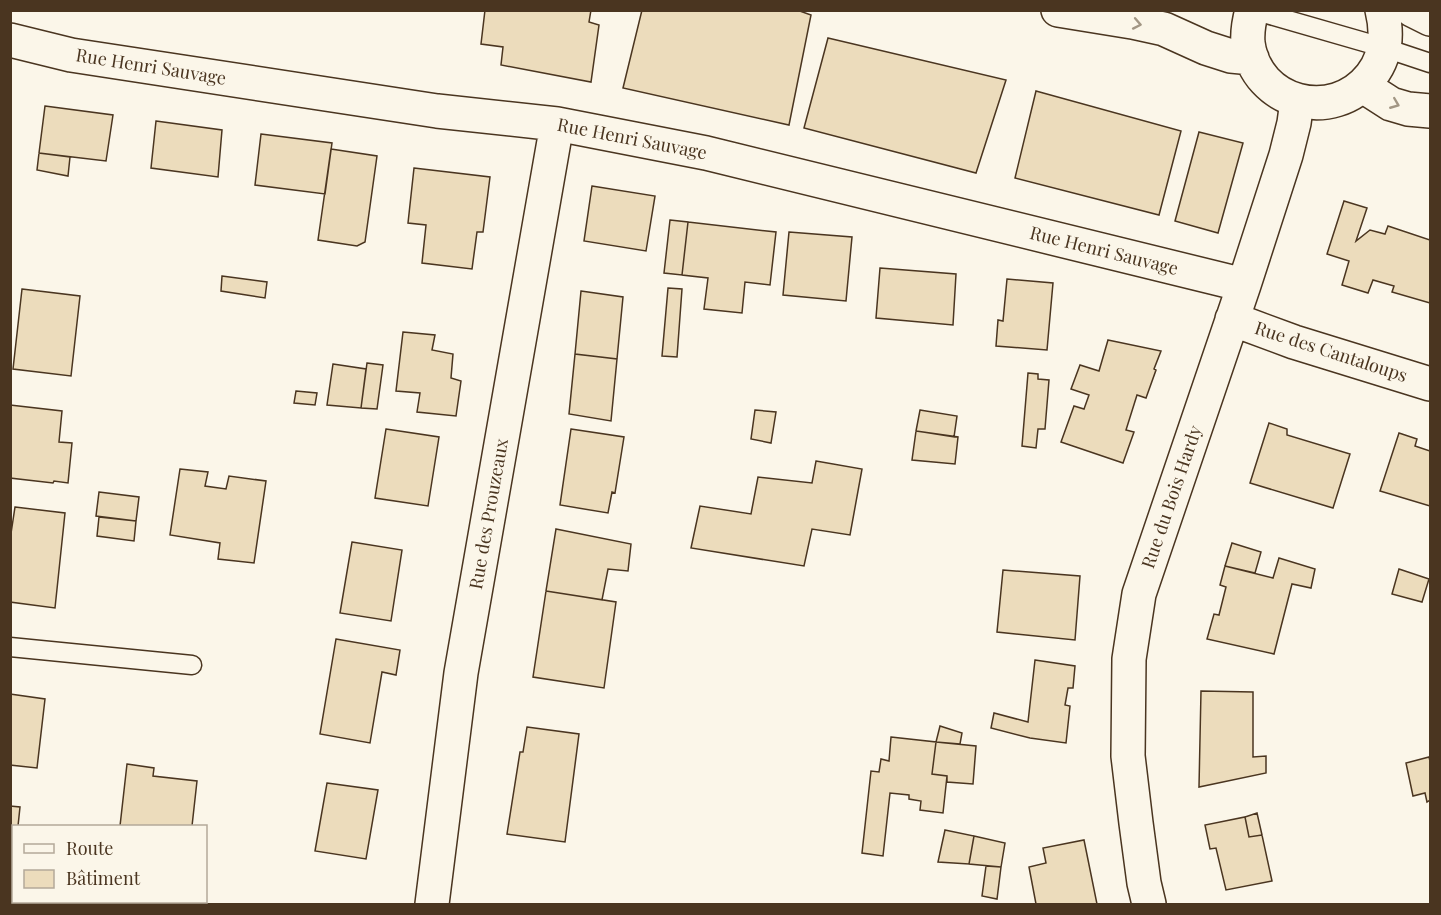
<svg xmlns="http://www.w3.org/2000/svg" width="1441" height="915" font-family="'Playfair Display',serif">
<rect width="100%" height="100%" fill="#fbf6e9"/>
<path fill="#ecdcbc" stroke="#4a3520" stroke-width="1.5" d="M 485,10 L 591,10 L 589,22 L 599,25 L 591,82 L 501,65 L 503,47 L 481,44 Z
M 642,10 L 797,10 L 811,15 L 789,125 L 623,88 Z
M 828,38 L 1006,80 L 976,173 L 804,128 Z
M 1036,91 L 1181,131 L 1159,215 L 1015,178 Z
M 45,106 L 113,115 L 106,161 L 39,153 Z
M 156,121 L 222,130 L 218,177 L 151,168 Z
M 1199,132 L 1243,143 L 1218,233 L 1175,221 Z
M 261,134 L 332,143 L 325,194 L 255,185 Z
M 331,149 L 377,156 L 365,242 L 357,246 L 318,240 Z
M 39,153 L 70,157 L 68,176 L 37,170 Z
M 414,168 L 490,177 L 483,232 L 477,232 L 472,269 L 422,263 L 426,225 L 408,223 Z
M 592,186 L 655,196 L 646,251 L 584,241 Z
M 1344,201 L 1367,208 L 1356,241 L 1370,230 L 1385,234 L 1388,226 L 1430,240 L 1430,303 L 1392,292 L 1394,286 L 1373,280 L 1368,293 L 1342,285 L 1349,261 L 1327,254 Z
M 670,220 L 688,222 L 682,275 L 664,273 Z
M 688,222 L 776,232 L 770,285 L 745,282 L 742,313 L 704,309 L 708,278 L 682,275 Z
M 789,232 L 852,237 L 846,301 L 783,295 Z
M 880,268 L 956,274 L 953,325 L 876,318 Z
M 222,276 L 267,282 L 265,298 L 221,291 Z
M 1007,279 L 1053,283 L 1047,350 L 996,346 L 998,320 L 1003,321 Z
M 668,288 L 682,289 L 677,357 L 662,356 Z
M 22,289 L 80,296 L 71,376 L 13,369 Z
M 581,291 L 623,297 L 617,359 L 575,354 Z
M 403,332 L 435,335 L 432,350 L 453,354 L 451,378 L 461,381 L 456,416 L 417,412 L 420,393 L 396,391 Z
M 1108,340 L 1161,351 L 1154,369 L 1156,370 L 1146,398 L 1137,395 L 1126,430 L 1134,432 L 1123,463 L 1061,442 L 1074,406 L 1084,409 L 1089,395 L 1071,389 L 1080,365 L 1099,371 Z
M 575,354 L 617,359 L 611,421 L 569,414 Z
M 367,363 L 383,365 L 377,409 L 361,408 Z
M 333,364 L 366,369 L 361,408 L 327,405 Z
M 1028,373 L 1038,374 L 1038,379 L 1049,380 L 1045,429 L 1038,429 L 1036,448 L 1022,446 Z
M 296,391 L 317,393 L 315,405 L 294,403 Z
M 10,405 L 62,411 L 59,442 L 72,443 L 68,483 L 54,481 L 53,483 L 10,478 Z
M 755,410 L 776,412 L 771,443 L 751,439 Z
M 920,410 L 957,416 L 954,437 L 916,431 Z
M 1269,423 L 1287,429 L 1287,435 L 1350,454 L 1333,508 L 1250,483 Z
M 386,429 L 439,437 L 428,506 L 375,498 Z
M 571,429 L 624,437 L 615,493 L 612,492 L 608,513 L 560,505 Z
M 916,431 L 958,437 L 955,464 L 912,460 Z
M 1399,433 L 1417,439 L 1415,446 L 1430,451 L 1430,506 L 1380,491 Z
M 816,461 L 862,469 L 850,535 L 812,529 L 804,566 L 691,548 L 700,506 L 751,514 L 758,477 L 812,483 Z
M 180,469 L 208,472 L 205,486 L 226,489 L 229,476 L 266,481 L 254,563 L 218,559 L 220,543 L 170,535 Z
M 99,492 L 139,497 L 136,521 L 96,516 Z
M 15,507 L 65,513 L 55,608 L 10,602 L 10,540 Z
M 99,517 L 136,521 L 134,541 L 97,536 Z
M 556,529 L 631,544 L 628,571 L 608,569 L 602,600 L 546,591 Z
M 352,542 L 402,550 L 391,621 L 340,613 Z
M 1232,543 L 1261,552 L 1255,573 L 1225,566 Z
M 1279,558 L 1315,569 L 1311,588 L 1292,584 L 1274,654 L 1207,639 L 1214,614 L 1219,615 L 1226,587 L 1220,585 L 1225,566 L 1273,578 Z
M 1399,569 L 1429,579 L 1422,602 L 1392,594 Z
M 1003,570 L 1080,576 L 1075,640 L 997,632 Z
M 546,591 L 616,602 L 604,688 L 533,677 Z
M 336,639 L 400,650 L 396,675 L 382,672 L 370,743 L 320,734 Z
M 1035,660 L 1075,666 L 1073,688 L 1068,688 L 1065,705 L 1070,706 L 1066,743 L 1030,738 L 991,728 L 994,713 L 1028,722 Z
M 1201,691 L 1253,692 L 1253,757 L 1266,756 L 1266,773 L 1199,787 Z
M 10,694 L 45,699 L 37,768 L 10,765 Z
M 940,726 L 962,733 L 960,744 L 936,742 Z
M 527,727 L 579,734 L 565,842 L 507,834 L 520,752 L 523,752 Z
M 891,737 L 936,742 L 932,774 L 947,776 L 943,813 L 920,810 L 921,801 L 909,799 L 909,795 L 890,793 L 883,856 L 862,853 L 871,771 L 879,772 L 881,759 L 889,761 Z
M 936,742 L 976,746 L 973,784 L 947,782 L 947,776 L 932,774 Z
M 1429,757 L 1430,761 L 1430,800 L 1427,802 L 1425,793 L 1413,796 L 1406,763 Z
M 127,764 L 154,768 L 153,776 L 197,781 L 192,826 L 120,826 Z
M 327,783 L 378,790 L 366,859 L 315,851 Z
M 10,806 L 20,807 L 18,826 L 14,826 L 13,875 L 10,875 Z
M 1257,813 L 1262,835 L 1249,837 L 1245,817 Z
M 1245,817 L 1249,837 L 1262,835 L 1272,881 L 1226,890 L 1216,848 L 1210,849 L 1205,825 Z
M 945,830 L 974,836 L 969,864 L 938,862 Z
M 974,836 L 1005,843 L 1001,867 L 969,864 Z
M 1084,840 L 1097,904 L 1036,904 L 1029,867 L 1046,863 L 1043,848 Z
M 986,866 L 1001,867 L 997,899 L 982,896 Z"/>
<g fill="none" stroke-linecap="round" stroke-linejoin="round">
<defs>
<path id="service" d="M 1253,10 L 1385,48 L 1430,63
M 10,647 L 192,665"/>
<path id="minor" d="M 10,40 L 71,55 L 437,111 L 557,124 L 706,153 L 1244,285
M 1232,319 L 1294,342 L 1430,384
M 432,904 L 461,673 L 557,124
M 1149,904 L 1144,883 L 1136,823 L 1128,756 L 1129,659 L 1139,594 L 1244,285 L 1286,155 L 1294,123 L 1297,101"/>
<path id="secondary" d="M 1058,10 L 1132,22 L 1164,29 L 1206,48 L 1231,56 L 1252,58
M 1252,10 C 1249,21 1247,32 1248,43 C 1256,104 1333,124 1371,76 C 1386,57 1388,34 1382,10
M 1412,10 L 1430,19
M 1363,86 L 1391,104 L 1408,109 L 1430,111"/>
</defs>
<use href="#service" stroke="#4a3520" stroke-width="21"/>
<use href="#minor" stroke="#4a3520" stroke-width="36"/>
<use href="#secondary" stroke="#4a3520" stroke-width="36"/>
<use href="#service" stroke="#fbf6e9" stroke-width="18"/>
<use href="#minor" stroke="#fbf6e9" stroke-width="33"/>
<use href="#secondary" stroke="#fbf6e9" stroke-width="33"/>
</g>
<defs><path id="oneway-chevron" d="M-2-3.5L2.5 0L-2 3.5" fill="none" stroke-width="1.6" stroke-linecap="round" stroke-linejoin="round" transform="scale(1.5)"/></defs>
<g stroke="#a29684">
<use href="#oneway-chevron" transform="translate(1137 24) rotate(11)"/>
<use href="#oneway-chevron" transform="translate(1395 104) rotate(22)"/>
</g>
<g text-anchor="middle" stroke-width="4.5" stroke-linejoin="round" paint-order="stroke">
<g font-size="18" fill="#4a3520" stroke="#fbf6e9">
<text transform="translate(151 67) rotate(9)" y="6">Rue Henri Sauvage</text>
<text transform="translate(632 139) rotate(11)" y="6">Rue Henri Sauvage</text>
<text transform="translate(1104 251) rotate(14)" y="6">Rue Henri Sauvage</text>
<text transform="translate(1331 352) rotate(18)" y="6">Rue des Cantaloups</text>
<text transform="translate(1172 497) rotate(-71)" y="6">Rue du Bois Hardy</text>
<text transform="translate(489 514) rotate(-80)" y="6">Rue des Prouzeaux</text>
</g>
</g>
<rect width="1441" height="915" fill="none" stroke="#4a3520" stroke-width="24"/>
<rect x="12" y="825" width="195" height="78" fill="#fbf6e9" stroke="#b4a999" stroke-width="1.5"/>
<rect x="24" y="844" width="30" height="9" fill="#fbf6e9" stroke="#b4a999" stroke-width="1.5"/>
<text x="66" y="855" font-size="18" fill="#4a3520">Route</text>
<rect x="24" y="870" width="30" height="18" fill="#ecdcbc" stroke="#b4a999" stroke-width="1.5"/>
<text x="66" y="885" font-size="18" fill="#4a3520">Bâtiment</text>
</svg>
